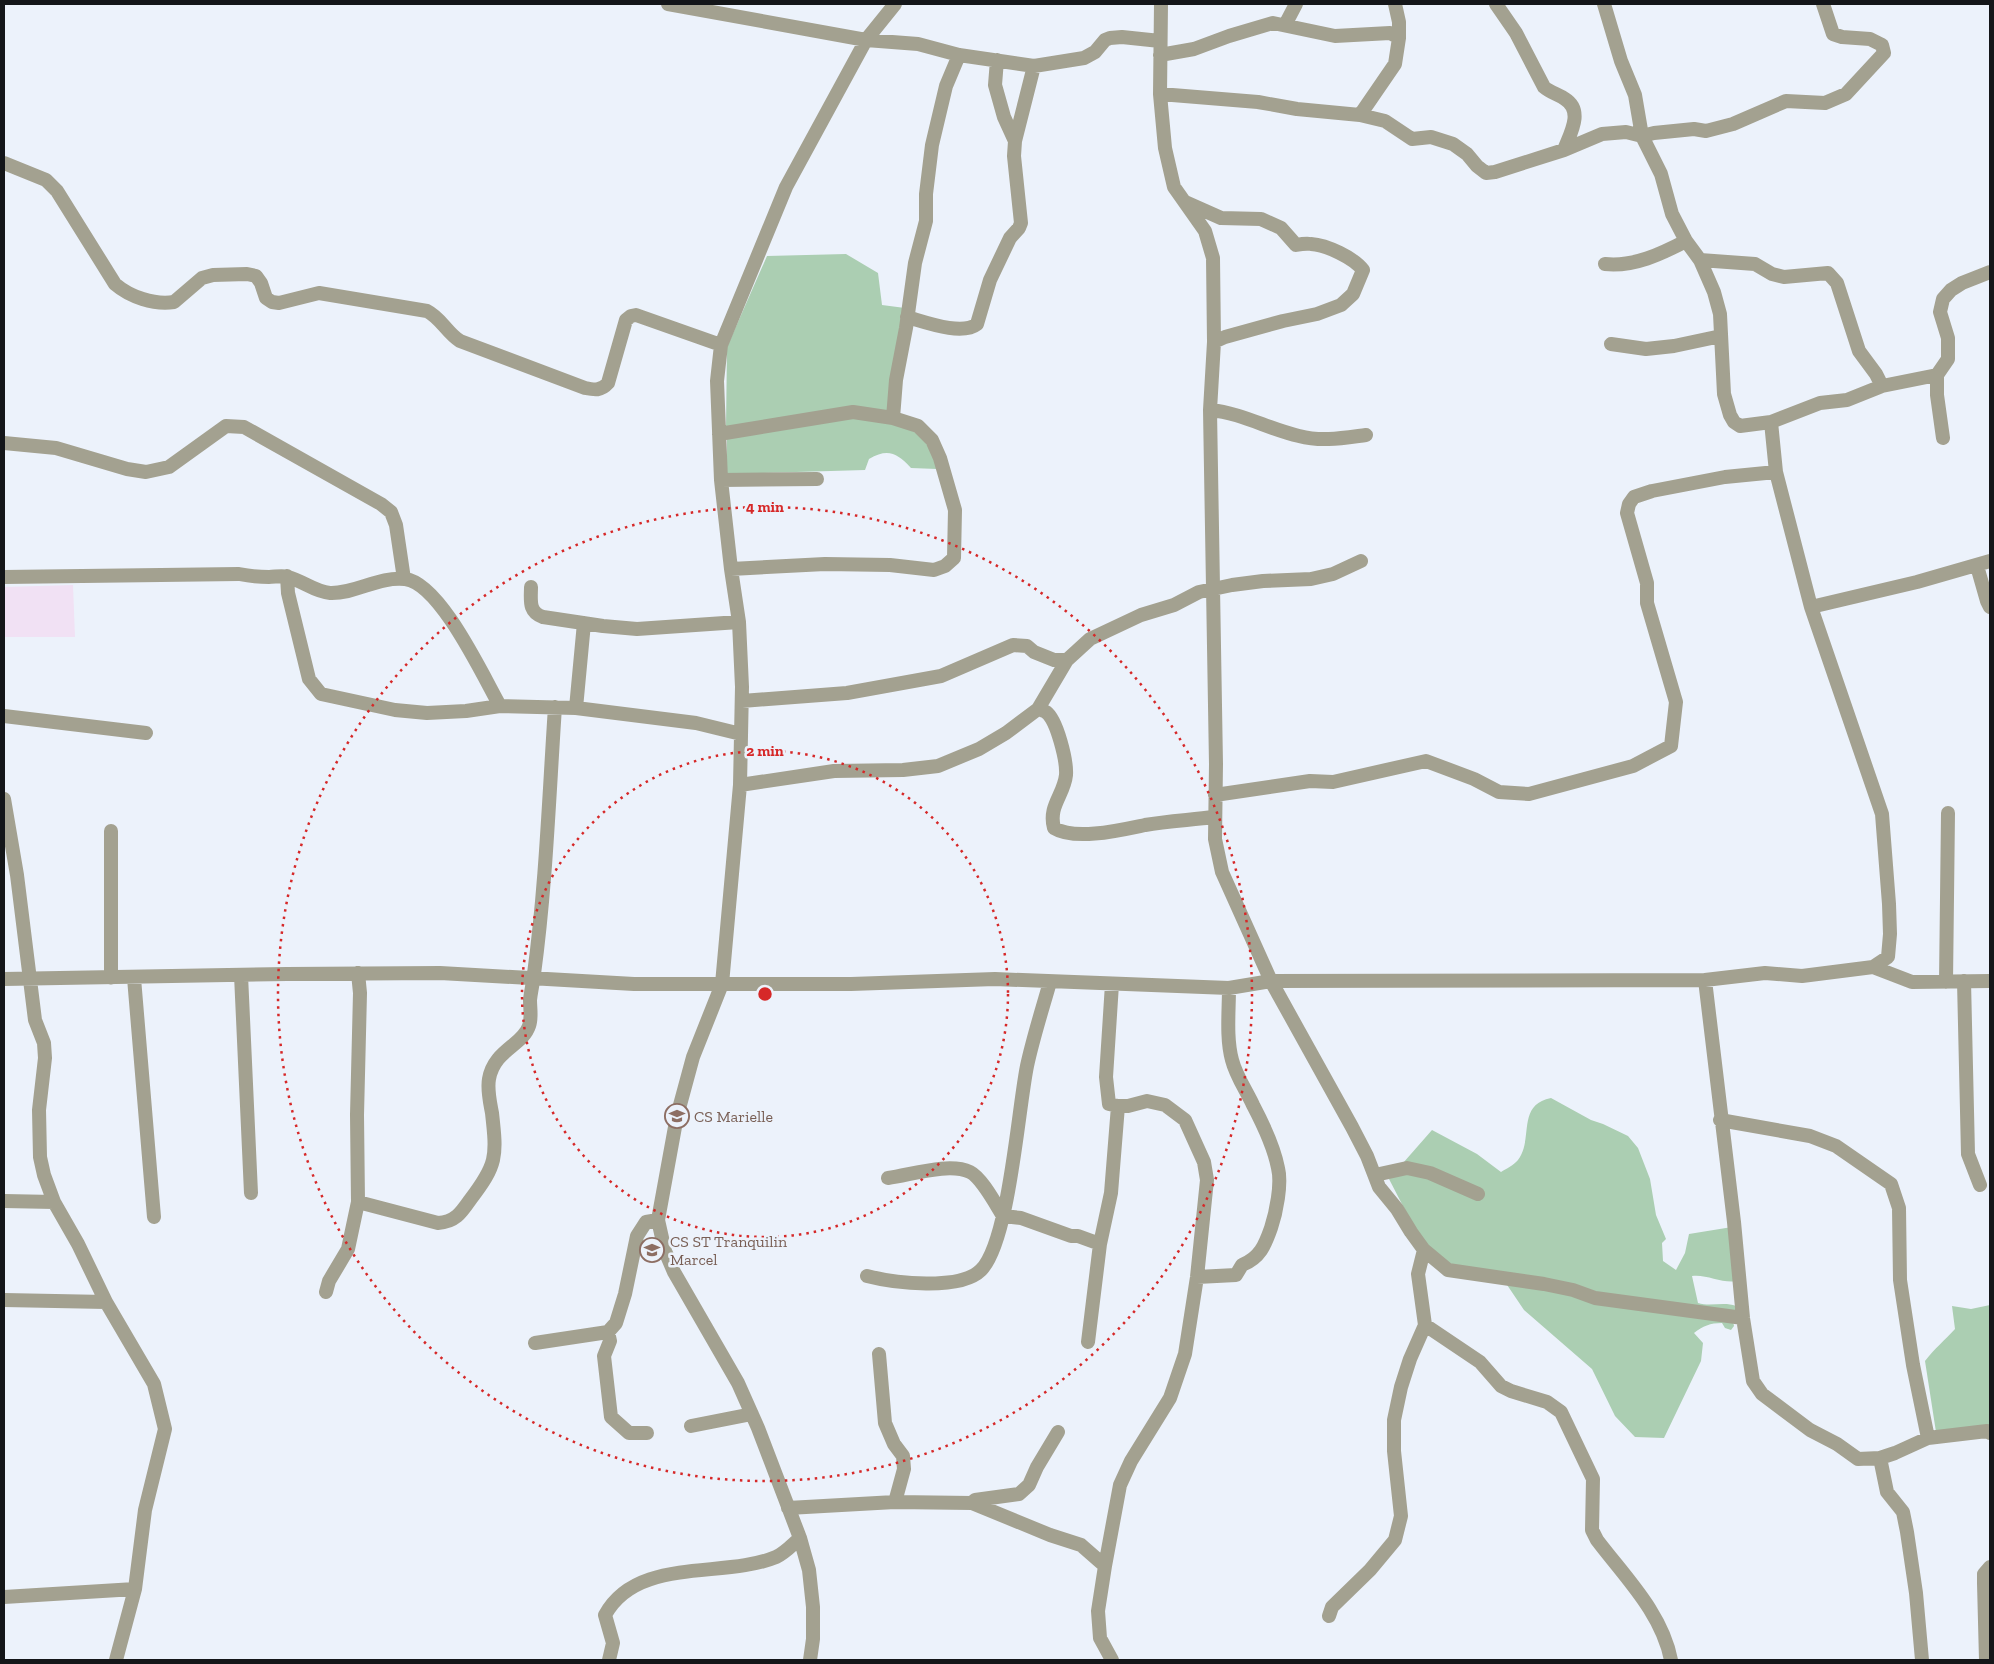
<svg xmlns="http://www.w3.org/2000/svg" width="1994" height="1664" font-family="'Zilla Slab',serif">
<rect width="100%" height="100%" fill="#ecf2fb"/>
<path fill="#f1e1f4" d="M 73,585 L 75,637 L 4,637 L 4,587 Z"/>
<path fill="#abceb2" d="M 846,254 L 878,273 L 882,305 L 905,308 L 888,413 L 726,427 L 727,347 L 767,256 Z
M 850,418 C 875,421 910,421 927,443 C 932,450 934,461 937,469 L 911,468 C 897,453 888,448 869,459 L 865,470 L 727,474 L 727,439 Z
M 1551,1098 L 1591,1120 L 1603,1124 L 1628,1136 L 1638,1148 L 1650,1179 L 1656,1215 L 1666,1239 L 1662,1243 L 1663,1261 L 1676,1270 L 1685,1253 L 1689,1234 L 1732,1227 L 1738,1281 C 1722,1284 1707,1274 1692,1276 L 1698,1303 C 1711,1307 1724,1301 1736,1306 L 1736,1319 L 1733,1321 L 1734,1326 L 1731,1330 L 1725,1328 L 1722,1323 C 1710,1323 1703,1326 1694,1333 L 1703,1343 L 1701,1361 L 1664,1438 L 1635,1437 L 1615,1416 L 1592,1369 L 1524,1310 L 1499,1273 C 1486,1272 1470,1272 1457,1269 C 1427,1260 1403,1205 1389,1179 L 1432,1130 L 1477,1154 L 1501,1172 C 1506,1169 1514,1165 1518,1160 C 1534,1139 1516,1105 1551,1098 Z
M 1990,1305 L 1990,1426 L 1936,1432 L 1925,1361 C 1934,1349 1945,1340 1955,1329 L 1952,1306 L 1971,1309 Z"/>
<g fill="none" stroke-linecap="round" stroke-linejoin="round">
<path stroke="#a3a190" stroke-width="14" d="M 668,4 L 866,40 L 918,44 L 959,55 L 1034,66 L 1084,58 L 1095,52 L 1105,40 L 1110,38 L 1122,37 L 1160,41
M 1161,4 L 1160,94 L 1165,148 L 1174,187 L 1205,231 L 1213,258 L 1214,342 L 1210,410 L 1216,764 L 1215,839 L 1222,872 L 1271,981 L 1352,1127 L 1367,1156 L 1379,1187 L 1397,1209 L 1411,1232 L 1424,1250 L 1448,1270 L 1544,1284 L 1573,1290 L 1595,1298 L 1743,1318
M 1395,4 L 1399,22 L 1399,38
M 1496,4 L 1516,33 L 1544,87 C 1551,93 1558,94 1565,99 C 1584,111 1570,134 1564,150
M 1604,4 L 1621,61 L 1635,95 L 1642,136 L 1661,174 L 1672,214 L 1686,241 L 1700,260 L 1714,292 L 1720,314 L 1724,394 L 1730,415 L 1734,422 L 1740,426 L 1771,422 L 1820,403 L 1847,400 L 1882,386 L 1937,375 L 1948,359 L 1948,338 L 1940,312 L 1943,299 L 1951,290 L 1962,283 L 1990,272
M 1285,25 L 1296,4
M 1160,55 L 1194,49 L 1229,36 L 1273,23 L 1335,36 L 1390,33 L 1399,38 L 1395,64 L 1360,115
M 997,60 L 995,85 L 1004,117 L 1015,141
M 1160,94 L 1258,102 L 1297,109 L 1360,115 L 1385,121 L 1412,139 L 1431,137 L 1453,144 L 1467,154 L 1477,166 L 1486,173 L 1495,172 L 1564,150 L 1602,134 L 1626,132 L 1642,136 L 1654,133 L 1694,129 L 1706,131 L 1733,124 L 1786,101 L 1825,103 L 1846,94 L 1884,53 L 1882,45 L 1870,39 L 1842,37 L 1833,34 L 1823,4
M 4,163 L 46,180 L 57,191 L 115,284 C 130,297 154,305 174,302 L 202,278 L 213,275 L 247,274 L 256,276 L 261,283 L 266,298 L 272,302 L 279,303 L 319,293 L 427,311 C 441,318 447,333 460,341 L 585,388 C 595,390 601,391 608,383 L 626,320 L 631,316 L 636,315 L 721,345
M 1185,202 L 1221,218 L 1261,219 L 1281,228 L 1296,245 C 1301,244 1306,243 1311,244 C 1327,245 1354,258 1363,270 L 1353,294 L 1341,305 L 1317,314 L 1283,321 L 1225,337 L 1214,342
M 1700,260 L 1755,264 L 1772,274 L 1784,277 L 1828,273 L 1837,283 L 1859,351 L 1876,374 L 1882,386
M 1605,264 C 1634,267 1661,254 1686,241
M 907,317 C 925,322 962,336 977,324 L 990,280 L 1010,238 L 1019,228 L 1021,223 L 1014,156 L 1015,141 L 1034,66
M 1611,344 L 1646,349 L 1674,346 L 1721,336
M 1937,375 L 1937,395 L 1943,438
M 1210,410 C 1242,413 1268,429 1299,436 C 1322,442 1343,438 1366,435
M 893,418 L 896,380 L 906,328 L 915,263 L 926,221 L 926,194 L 932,145 L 946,86 L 959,55
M 1771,422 L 1776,472 L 1811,607 L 1882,814 L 1889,904 L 1890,934 L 1888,957 L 1873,967
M 719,434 L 853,412 L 893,418 L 918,426 L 932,440 L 940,458 L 955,510 L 954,558 L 945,566 L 934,570 L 890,565 L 825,564 L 731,569
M 4,443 L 56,448 L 127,469 L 146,472 L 169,467 L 226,426 L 244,427 L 381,504 L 391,512 L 396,525 L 404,579
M 721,480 L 817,479
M 1977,566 L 1987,601 L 1990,607
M 287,576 L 288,593 L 309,679 L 321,694 L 395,710 L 427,713 L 466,711 L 500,706 L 576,708 L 696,723 L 741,734
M 4,577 L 239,574 C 249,576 259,577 269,577 C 275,577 282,575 288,577 C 303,581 315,592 330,593 C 355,594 379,576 405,579 C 440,583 483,676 500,706
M 531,587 C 531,600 528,612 543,617 L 603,626 L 637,629 L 739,622
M 1811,607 L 1917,582 L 1990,561
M 742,701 L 847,693 L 941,676 L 1013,645 L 1027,646 L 1034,652 L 1054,660 L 1067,660 L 1090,639 L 1141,615 L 1174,605 L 1199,592 L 1232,585 L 1263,581 L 1311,579 L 1333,574 L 1361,561
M 576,708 L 584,623
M 1038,709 C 1041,710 1043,710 1046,712 C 1057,720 1067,761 1066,775 C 1064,795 1048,806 1054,828 C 1075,841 1121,830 1145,825 C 1167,821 1191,820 1214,817
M 4,716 L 146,733
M 740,785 L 834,771 L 903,770 L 938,766 L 979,749 L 1006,733 L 1038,709 L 1067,660
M 1215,795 L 1310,781 L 1333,782 L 1426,761 L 1474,779 L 1499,792 L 1529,794 L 1633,766 L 1671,746 L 1676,702 L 1647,603 L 1647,583 L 1627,513 L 1629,504 L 1634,497 L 1652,491 L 1725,477 L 1776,472
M 4,799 L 17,875 L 35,1020 L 44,1043 L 45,1058 L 39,1110 L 40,1157 L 44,1175 L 54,1202 L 78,1244 L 106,1302 L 154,1384 L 165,1429 L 145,1510 L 135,1589 L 116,1660
M 241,975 L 251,1193
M 111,978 L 111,831
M 134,978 L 154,1217
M 4,979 L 287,974 L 440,973 L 634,984 L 851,984 L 995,979 L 1229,988 L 1271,981 L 1705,980 L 1765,973 L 1802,976 L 1873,967 L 1912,982 L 1990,981
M 1705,980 L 1734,1222 L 1743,1318 L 1753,1381 L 1762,1394 L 1810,1430 L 1837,1444 L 1858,1459 L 1880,1458 L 1895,1453 L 1928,1438 L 1987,1431 L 1990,1433
M 1964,981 L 1968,1154 L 1980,1185
M 1946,982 L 1948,813
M 1720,1120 L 1810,1136 L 1836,1146 L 1891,1184 L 1899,1208 L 1900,1280 L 1913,1365 L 1928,1438
M 1375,1175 L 1407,1168 L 1430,1173 L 1478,1194
M 888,1178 C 911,1175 949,1162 970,1172 C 982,1178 996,1205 1003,1216 L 1021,1218 L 1071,1236 L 1078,1236 L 1100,1244
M 4,1201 L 54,1202
M 358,1202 L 438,1223 C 455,1222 461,1213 470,1200 C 497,1165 497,1157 492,1113 C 490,1102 487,1090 489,1079 C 494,1050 523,1045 529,1026 C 532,1018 530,1009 530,1000 C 531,991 533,983 534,974 C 546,885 549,796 555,707
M 867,1276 C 894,1283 960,1291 981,1270 C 1009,1242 1018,1110 1027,1066 C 1033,1038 1042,1010 1050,982
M 1197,1277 L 1236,1275 L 1242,1265 C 1260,1258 1265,1245 1271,1228 C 1276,1213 1282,1184 1278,1168 C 1274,1147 1263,1124 1253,1105 C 1246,1090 1236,1076 1232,1060 C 1226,1038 1229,1011 1229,988
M 326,1292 L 329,1281 L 348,1249 L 358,1202 L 357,1115 L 360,993 L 358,973
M 4,1300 L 106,1302
M 1425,1325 L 1480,1362 L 1501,1386 L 1511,1391 L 1547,1402 L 1561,1412 L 1593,1479 L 1592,1530 L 1597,1540 C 1625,1577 1662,1613 1671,1660
M 608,1332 L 610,1341 L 604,1356 L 611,1417 L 629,1433 L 647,1433
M 1088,1342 L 1100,1244 L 1111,1193 L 1118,1106
M 535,1343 L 608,1332 L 616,1323 L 625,1294 L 637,1236 L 646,1222 L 658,1220
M 879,1354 L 885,1423 L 894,1444 L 903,1456 L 904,1469 L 895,1502
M 691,1426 L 752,1414
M 1880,1458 L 1887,1492 L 1903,1512 L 1907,1532 L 1916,1593 L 1922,1660
M 972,1503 L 975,1500 L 1019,1494 L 1029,1485 L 1037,1467 L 1058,1432
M 788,1508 L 895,1502 L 972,1503 L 1050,1535 L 1081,1545 L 1105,1566
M 4,1597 L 135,1589
M 1329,1616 L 1332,1607 L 1370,1570 L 1395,1540 L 1401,1516 L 1394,1451 L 1394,1420 L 1401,1387 L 1410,1359 L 1425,1325 L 1418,1274 L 1424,1250
M 609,1660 L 613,1643 L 605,1615 C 637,1556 723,1579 776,1557 C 785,1553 793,1544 800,1538
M 810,1660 L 813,1639 L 813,1607 L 809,1570 L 800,1538 L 758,1428 L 738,1383 L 674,1272 L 665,1251 L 658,1220 L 677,1116 L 693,1057 L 722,984 L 740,785 L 742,687 L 739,622 L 731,569 L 721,480 L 717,381 L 721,345 L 786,187 L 866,40 L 895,4
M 1112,1660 L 1100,1638 L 1098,1611 L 1105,1566 L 1120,1485 L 1131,1461 L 1170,1398 L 1185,1354 L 1197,1277 L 1207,1180 L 1204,1162 L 1185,1120 L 1165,1105 L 1147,1101 L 1128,1106 L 1118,1106 L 1109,1104 L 1106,1077 L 1112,984
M 1986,1660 L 1984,1583 L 1984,1574 L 1990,1567"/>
</g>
<g fill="none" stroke="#d62828" stroke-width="2.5" stroke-dasharray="2.5 5">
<circle cx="765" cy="994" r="243"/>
<circle cx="765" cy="994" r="487"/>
</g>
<defs>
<symbol id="school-ring" viewBox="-11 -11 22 22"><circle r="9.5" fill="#ecf2fb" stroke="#8d6e63" stroke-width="1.5"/><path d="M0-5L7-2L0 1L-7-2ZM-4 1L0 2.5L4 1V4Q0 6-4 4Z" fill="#8d6e63"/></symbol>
</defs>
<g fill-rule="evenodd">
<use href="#school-ring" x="663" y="1102" width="28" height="28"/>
<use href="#school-ring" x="638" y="1236" width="28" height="28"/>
</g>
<g text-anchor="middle" stroke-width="5" stroke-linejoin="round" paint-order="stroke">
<g font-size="16" fill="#785e54" stroke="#ecf2fb" text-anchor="start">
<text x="694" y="1122">CS Marielle</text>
<text x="670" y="1247">CS ST Tranquilin<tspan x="670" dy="18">Marcel</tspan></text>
</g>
</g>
<circle cx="765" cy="994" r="8" fill="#d62828" stroke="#ecf2fb" stroke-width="2.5"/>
<g font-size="15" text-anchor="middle" font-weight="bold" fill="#d62828" stroke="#ecf2fb" stroke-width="5" stroke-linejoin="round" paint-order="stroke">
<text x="765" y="512">4 min</text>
<text x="765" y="756">2 min</text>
</g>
<rect width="1994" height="1664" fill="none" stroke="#141619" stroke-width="10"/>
</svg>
